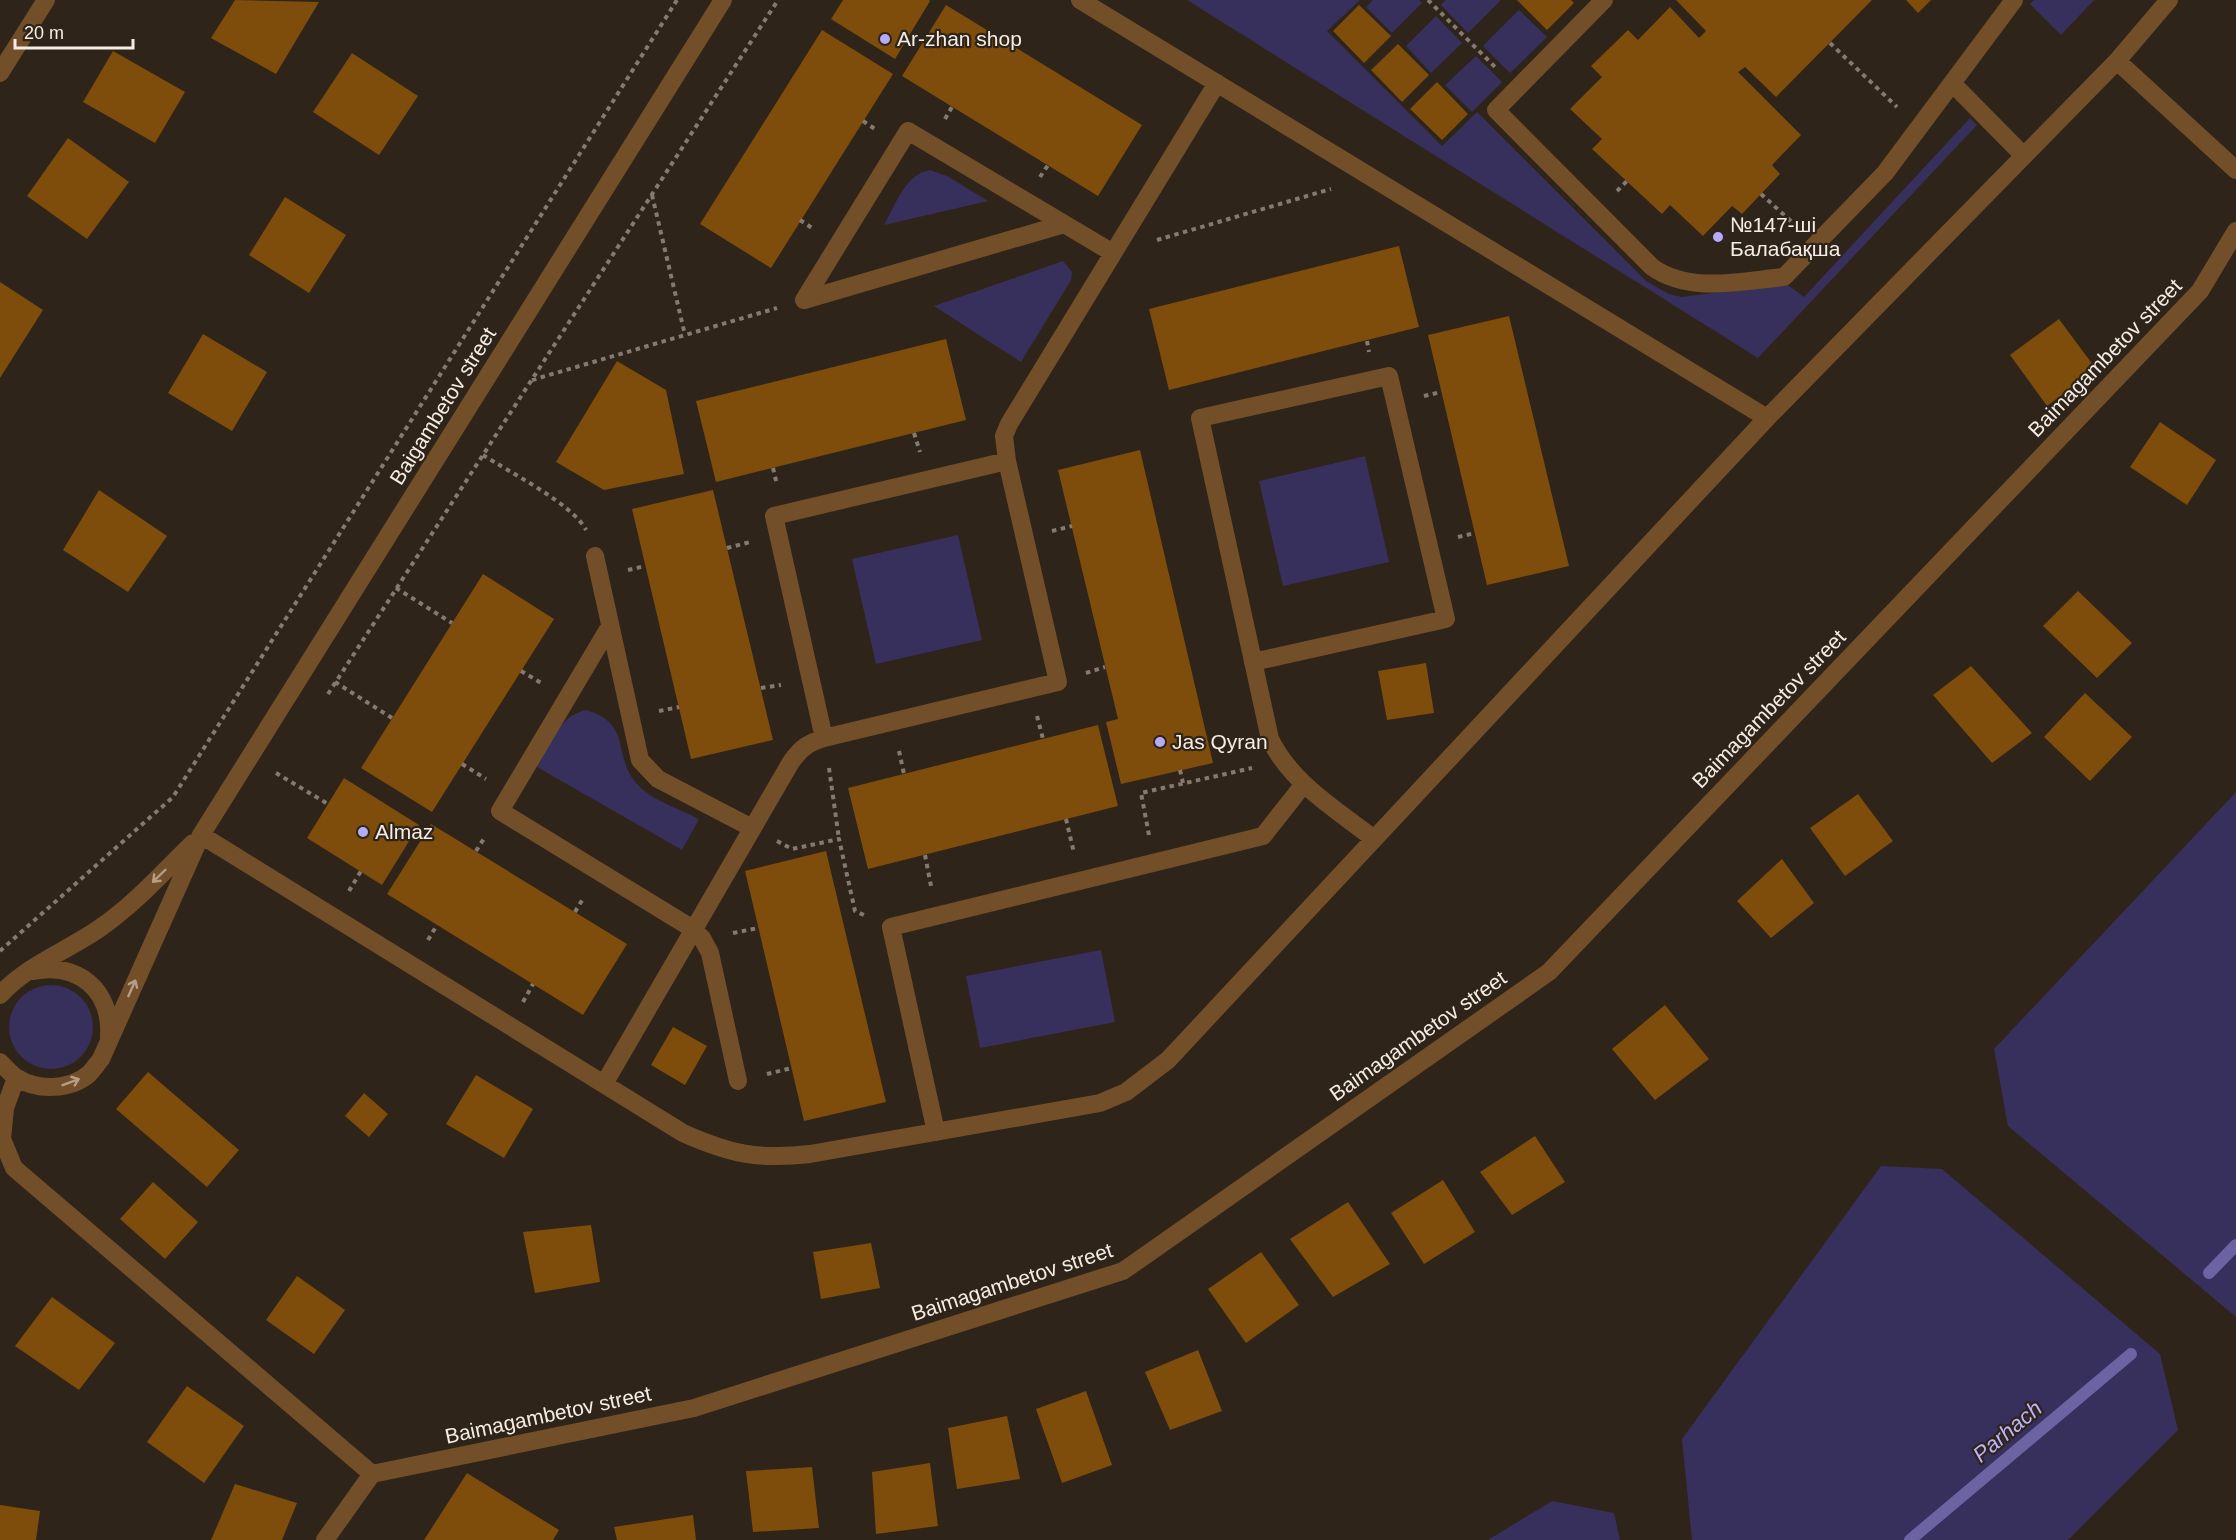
<svg xmlns="http://www.w3.org/2000/svg" width="2236" height="1540" font-family="Helvetica,sans-serif">
<rect width="100%" height="100%" fill="#2f2419"/>
<path fill="#37305c" d="M 1187,0 L 1360,0 L 1327,31 L 1442,146 L 1477,112 L 1646,281 L 1669,294 L 1682,297 L 1785,283 L 1804,297 L 1970,118 L 1977,125 L 1758,358 Z
M 1373,0 L 1419,0 L 1422,3 L 1392,33 L 1366,7 Z
M 1446,0 L 1501,0 L 1468,33 L 1441,5 Z
M 2034,0 L 2094,0 L 2061,35 L 2030,4 Z
M 1519,10 L 1547,37 L 1510,73 L 1483,46 Z
M 1436,16 L 1462,43 L 1431,73 L 1406,46 Z
M 1476,56 L 1502,82 L 1472,112 L 1445,85 Z
M 930,170 L 947,176 L 988,201 L 884,225 C 895,206 906,173 930,170 Z
M 1063,261 L 1072,272 L 1071,280 L 1021,362 L 934,306 Z
M 1365,456 L 1389,562 L 1283,586 L 1259,481 Z
M 958,535 L 982,640 L 876,664 L 852,559 Z
M 586,710 C 634,724 611,757 638,785 C 653,801 680,809 699,819 L 682,850 L 537,767 C 549,745 559,716 586,710 Z
M 2236,792 L 2236,1317 L 2008,1126 L 1994,1049 Z
M 1101,950 L 1115,1022 L 980,1048 L 966,976 Z
M9 1027a42 42 0 1 1 84 0a42 42 0 1 1-84 0Z
M 1881,1166 L 1942,1169 L 2160,1354 L 2178,1430 L 2068,1540 L 1692,1540 L 1682,1439 Z
M 1552,1501 L 1614,1513 L 1620,1540 L 1488,1540 Z"/>
<g fill="none" stroke-linecap="round" stroke-linejoin="round">
<path stroke="#6c63a3" stroke-width="12" d="M 2209,1273 L 2236,1245
M 1910,1540 L 2131,1354"/>
</g>
<path fill="#7e4c0b" d="M 235,0 L 319,2 L 276,74 L 211,38 Z
M 843,0 L 929,0 L 930,1 L 895,59 L 831,19 Z
M 1517,0 L 1571,0 L 1574,3 L 1547,30 Z
M 1676,0 L 1872,0 L 1776,97 L 1745,67 L 1738,72 L 1801,135 L 1772,165 L 1780,174 L 1742,214 L 1732,206 L 1703,236 L 1670,205 L 1662,214 L 1592,149 L 1602,139 L 1570,109 L 1602,77 L 1591,66 L 1628,30 L 1638,40 L 1670,7 L 1699,38 L 1706,31 Z
M 1906,0 L 1931,0 L 1918,13 Z
M 946,5 L 1142,125 L 1098,196 L 902,76 Z
M 1359,5 L 1391,36 L 1364,63 L 1333,31 Z
M 822,30 L 893,74 L 771,268 L 700,224 Z
M 1398,44 L 1429,75 L 1402,102 L 1371,70 Z
M 113,51 L 185,92 L 155,143 L 83,102 Z
M 352,53 L 418,96 L 379,155 L 313,112 Z
M 1437,82 L 1468,114 L 1442,140 L 1410,109 Z
M 68,138 L 129,182 L 87,239 L 27,196 Z
M 285,197 L 346,235 L 309,293 L 249,255 Z
M 1399,246 L 1419,327 L 1169,390 L 1149,309 Z
M 0,282 L 43,310 L 0,378 Z
M 1509,316 L 1569,566 L 1487,585 L 1428,335 Z
M 2059,319 L 2096,369 L 2047,406 L 2010,355 Z
M 203,334 L 267,372 L 232,431 L 168,393 Z
M 946,339 L 966,420 L 716,482 L 696,401 Z
M 617,361 L 666,390 L 684,474 L 604,490 L 556,462 Z
M 2160,422 L 2216,460 L 2187,505 L 2130,467 Z
M 1140,450 L 1213,763 L 1121,784 L 1106,722 L 1118,719 L 1058,470 Z
M 99,490 L 167,536 L 128,592 L 63,550 Z
M 713,490 L 773,740 L 691,759 L 632,509 Z
M 483,574 L 554,619 L 432,812 L 361,768 Z
M 2078,591 L 2132,643 L 2097,678 L 2043,626 Z
M 1426,663 L 1434,713 L 1387,720 L 1378,671 Z
M 1971,666 L 2032,733 L 1992,763 L 1933,695 Z
M 2085,693 L 2132,737 L 2090,781 L 2044,737 Z
M 1098,725 L 1118,806 L 868,869 L 848,788 Z
M 344,778 L 419,825 L 382,885 L 307,838 Z
M 1858,794 L 1893,841 L 1845,876 L 1810,828 Z
M 431,824 L 627,944 L 583,1015 L 387,894 Z
M 826,851 L 886,1102 L 804,1121 L 745,871 Z
M 1782,859 L 1814,903 L 1771,938 L 1737,901 Z
M 1665,1005 L 1709,1059 L 1655,1100 L 1612,1049 Z
M 673,1027 L 707,1046 L 685,1085 L 651,1065 Z
M 148,1072 L 239,1150 L 207,1187 L 116,1109 Z
M 476,1075 L 533,1109 L 504,1158 L 446,1124 Z
M 364,1093 L 388,1114 L 369,1137 L 345,1116 Z
M 1535,1136 L 1565,1182 L 1512,1215 L 1480,1172 Z
M 1443,1180 L 1475,1232 L 1424,1264 L 1391,1213 Z
M 153,1182 L 198,1222 L 165,1259 L 120,1219 Z
M 1348,1202 L 1390,1264 L 1333,1297 L 1290,1239 Z
M 591,1225 L 600,1282 L 535,1293 L 523,1232 Z
M 871,1243 L 880,1288 L 821,1299 L 813,1252 Z
M 1261,1252 L 1299,1305 L 1246,1343 L 1208,1289 Z
M 297,1276 L 345,1310 L 314,1354 L 266,1320 Z
M 52,1297 L 115,1343 L 79,1390 L 15,1346 Z
M 1198,1350 L 1222,1411 L 1170,1430 L 1145,1372 Z
M 187,1386 L 244,1426 L 204,1483 L 147,1442 Z
M 1086,1391 L 1112,1465 L 1062,1483 L 1036,1409 Z
M 1007,1416 L 1020,1479 L 957,1489 L 948,1428 Z
M 930,1463 L 938,1526 L 876,1534 L 872,1472 Z
M 812,1467 L 819,1528 L 753,1532 L 746,1471 Z
M 467,1473 L 559,1530 L 553,1540 L 424,1540 Z
M 235,1484 L 297,1503 L 282,1540 L 211,1540 Z
M 0,1505 L 40,1511 L 36,1540 L 0,1540 Z
M 693,1515 L 696,1540 L 617,1540 L 614,1527 Z"/>
<g fill="none" stroke-linecap="round" stroke-linejoin="round">
<path stroke="#847a71" stroke-width="4" stroke-dasharray="4.5 4.5" stroke-linecap="butt" d="M 1428,0 L 1497,69
M 1830,43 L 1897,107
M 945,119 L 952,107
M 863,121 L 875,129
M 1040,177 L 1048,165
M 1617,191 L 1627,181
M 1761,194 L 1794,224
M 652,195 L 685,335
M 800,220 L 815,230
M 1157,240 L 1331,189
M 1367,341 L 1369,352
M 532,380 L 777,308
M 1424,396 L 1441,392
M 914,433 L 920,452
M 483,455 C 509,472 573,504 586,530
M 773,468 L 777,485
M 1052,531 L 1072,526
M 1458,537 L 1475,533
M 727,548 L 750,542
M 628,570 L 645,566
M 396,588 L 452,623
M 521,671 L 543,684
M 1086,673 L 1105,667
M 335,682 L 392,718
M 761,688 L 781,685
M 328,694 L 778,0
M 659,711 L 679,707
M 1037,716 L 1043,739
M 899,751 L 904,774
M 462,764 L 486,779
M 829,768 L 839,839
M 1180,770 L 1183,783
M 276,773 L 328,804
M 1066,819 L 1074,853
M 1149,835 L 1141,793 L 1252,768
M 777,841 L 792,849 L 839,839 L 855,911 L 866,916
M 476,851 L 485,837
M 925,855 L 931,886
M 349,891 L 361,871
M 575,912 L 584,897
M 733,933 L 758,928
M 428,940 L 437,925
M 0,951 L 173,797 L 677,0
M 523,1002 L 533,984
M 767,1074 L 792,1068"/>
<path stroke="#734f29" stroke-width="18" d="M 1080,0 L 1767,418
M 1604,0 L 1496,110 L 1652,267 C 1690,294 1741,281 1784,277 L 1885,173 L 2014,0
M 2117,61 L 2236,170
M 0,73 L 46,0
M 1952,83 L 2024,156
M 1064,224 L 804,300 L 908,131 L 1113,253
M 1007,461 L 774,516 L 824,738 L 1058,682 L 1007,461 L 1004,436 L 1009,424 L 1217,83
M 595,556 L 640,760 L 658,779 L 752,828
M 610,626 L 500,811 L 693,929 L 702,938 L 710,953 L 738,1081
M 1253,662 L 1446,619 L 1389,376 L 1200,418 L 1270,739 C 1291,783 1337,810 1374,839
M 201,835 L 683,1133 C 730,1154 758,1160 810,1154 L 1100,1103 L 1126,1092 L 1168,1060 L 1767,418 L 2117,61 L 2169,0
M 33,971 C 78,962 112,990 109,1037
M 0,995 C 27,965 67,951 100,928 C 135,904 163,872 193,843
M 0,1062 C 5,1067 11,1074 17,1078 C 38,1091 70,1090 89,1074 C 93,1070 97,1064 101,1059 L 201,835 L 723,0
M 16,1078 L 5,1108 L 2,1139 L 14,1168 L 372,1474
M 604,1084 L 791,762 C 801,748 808,743 824,738
M 936,1132 L 891,927 L 1263,836 L 1304,784
M 325,1540 L 372,1474 L 694,1408 L 1123,1271 L 1549,972 L 2200,291 L 2236,231"/>
</g>
<defs><path id="oneway-shaft" d="M-6 0H5M1.5-3L5.5 0L1.5 3" fill="none" stroke-width="1.6" stroke-linecap="round" stroke-linejoin="round" transform="scale(1.5)"/></defs>
<g stroke="#b49e87">
<use href="#oneway-shaft" transform="translate(159 876) rotate(136)"/>
<use href="#oneway-shaft" transform="translate(132 988) rotate(-66)"/>
<use href="#oneway-shaft" transform="translate(71 1082) rotate(-21)"/>
</g>
<g fill="#b4acf9" stroke="#2f2419" stroke-width="2">
<circle cx="885" cy="39" r="6"/>
<circle cx="1718" cy="237" r="6"/>
<circle cx="1160" cy="742" r="6"/>
<circle cx="363" cy="832" r="6"/>
</g>
<g text-anchor="middle" stroke-width="4.5" stroke-linejoin="round" paint-order="stroke">
<g font-size="21" fill="#f5ede5" stroke="#2f2419" text-anchor="start">
<text x="897" y="46">Ar-zhan shop</text>
<text x="1730" y="232">№147-ші<tspan x="1730" dy="24">Балабақша</tspan></text>
<text x="1172" y="749">Jas Qyran</text>
<text x="375" y="839">Almaz</text>
</g>
<g font-size="21" fill="#f5ede5" stroke="#2f2419">
<text transform="translate(2105 358) rotate(-46)" y="7">Baimagambetov street</text>
<text transform="translate(443 406) rotate(-58)" y="7">Baigambetov street</text>
<text transform="translate(1769 709) rotate(-46)" y="7">Baimagambetov street</text>
<text transform="translate(1418 1036) rotate(-35)" y="7">Baimagambetov street</text>
<text transform="translate(1012 1282) rotate(-18)" y="7">Baimagambetov street</text>
<text transform="translate(548 1415) rotate(-12)" y="7">Baimagambetov street</text>
</g>
<g font-size="22" font-style="italic" fill="#bbb4fd" stroke="#2f2419">
<text transform="translate(2007 1431) rotate(-40)" y="8">Parhach</text>
</g>
</g>
<path d="M15 39v9h118v-9" fill="none" stroke="#f5ede5" stroke-width="3"/>
<text x="24" y="39" font-size="18" fill="#f5ede5" stroke="#2f2419" stroke-width="4.5" paint-order="stroke">20 m</text>
</svg>
